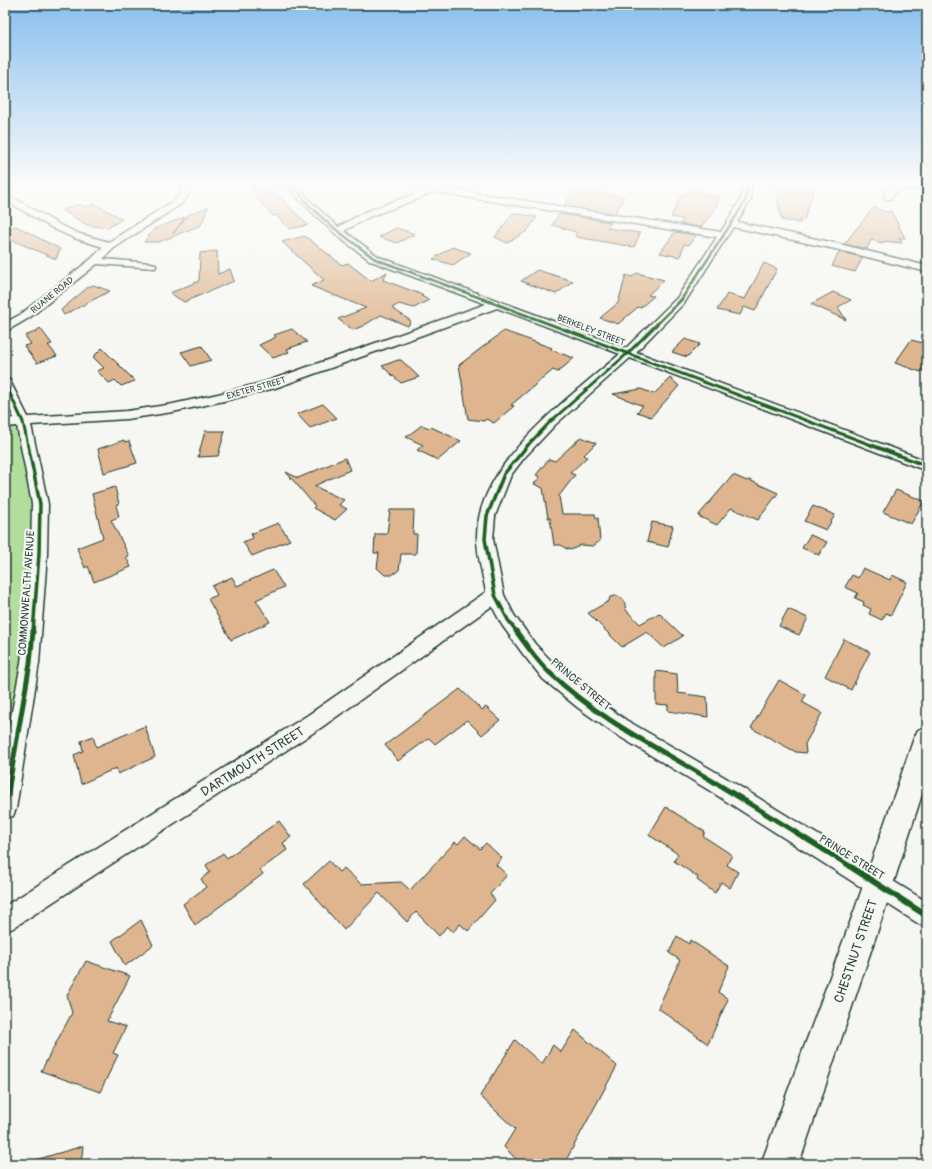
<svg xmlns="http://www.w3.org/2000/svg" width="932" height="1169" font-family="Pangolin,sans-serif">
<rect width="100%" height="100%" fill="#f6f6f2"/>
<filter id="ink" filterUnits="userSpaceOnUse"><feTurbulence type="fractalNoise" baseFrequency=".025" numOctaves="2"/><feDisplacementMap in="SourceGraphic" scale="8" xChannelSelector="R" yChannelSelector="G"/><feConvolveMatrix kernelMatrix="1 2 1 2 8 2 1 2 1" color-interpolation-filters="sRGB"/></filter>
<g filter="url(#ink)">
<path fill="#b1de9c" stroke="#688e68" d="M 5,383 L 40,504 L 5,809 Z"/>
<path fill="#deb58e" stroke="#1f3d34" d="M 251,185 L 267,185 L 308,225 L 289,229 L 276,215 L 273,216 L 256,197 Z
M 775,185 L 815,186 L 804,220 L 800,220 L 800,223 L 782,220 L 783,219 L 781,218 Z
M 703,186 L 699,194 L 720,197 L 715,209 L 701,227 L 680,224 L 683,219 L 671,217 L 681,196 Z
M 574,190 L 624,197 L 615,214 L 564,206 Z
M 80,204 L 85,207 L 95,204 L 122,219 L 108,228 L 87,225 L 62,210 Z
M 208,207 L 201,225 L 159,242 L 144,242 L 154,229 L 185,217 L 173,234 L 188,215 Z
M 874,207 L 885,212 L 891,211 L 905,238 L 899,238 L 902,243 L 884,241 L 883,243 L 871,240 L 867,249 L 844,244 Z
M 513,213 L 537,217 L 527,231 L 507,243 L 495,237 Z
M 559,214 L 611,222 L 607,228 L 640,233 L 634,247 L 576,237 L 576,232 L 552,225 Z
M 16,226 L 60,249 L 56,259 L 5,237 L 5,230 Z
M 396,228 L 415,234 L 397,243 L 379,237 Z
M 675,232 L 696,235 L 689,245 L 684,244 L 680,257 L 660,253 Z
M 305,236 L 342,265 L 348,263 L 371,281 L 387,272 L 383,280 L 423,295 L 421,296 L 429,300 L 414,308 L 399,304 L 392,308 L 411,321 L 408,326 L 381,315 L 363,326 L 353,330 L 338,319 L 366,308 L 311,286 L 324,280 L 282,242 Z
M 452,247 L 471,253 L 453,265 L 433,259 Z
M 217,251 L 218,274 L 230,269 L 234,281 L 184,302 L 170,293 L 199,281 L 200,253 Z
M 839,252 L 863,257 L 855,272 L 832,266 Z
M 764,263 L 777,269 L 755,311 L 744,307 L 740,315 L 717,310 L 727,294 L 745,299 Z
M 537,270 L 573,281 L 556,294 L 521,281 Z
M 637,273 L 664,280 L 648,295 L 654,296 L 640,308 L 638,307 L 618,324 L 600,318 L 618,303 L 626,275 L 632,277 Z
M 93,285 L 110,291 L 64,315 L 61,310 L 87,288 Z
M 833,292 L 851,300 L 838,307 L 846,320 L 811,304 Z
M 40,328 L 52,344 L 48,345 L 57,356 L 37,363 L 24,346 L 31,344 L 25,336 L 35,332 Z
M 292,329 L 307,342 L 287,349 L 289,352 L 273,358 L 259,345 L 276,337 L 274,335 Z
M 504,331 L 552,348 L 551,350 L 574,358 L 558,372 L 553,370 L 511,405 L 514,406 L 494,423 L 486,419 L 484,421 L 468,419 L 459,365 Z
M 685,339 L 700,344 L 687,357 L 672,352 Z
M 911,340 L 927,344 L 927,362 L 921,372 L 895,363 Z
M 202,346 L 211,360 L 191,366 L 181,352 Z
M 102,348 L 135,381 L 121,386 L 115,380 L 109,383 L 97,371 L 104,368 L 93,357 Z
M 398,360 L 401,360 L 419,377 L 401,383 L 382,366 Z
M 670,378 L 679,386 L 651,417 L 637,412 L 643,406 L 613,394 L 641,389 L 654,394 Z
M 323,404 L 337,418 L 310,428 L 297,414 Z
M 422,425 L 429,428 L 431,427 L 461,441 L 438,460 L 417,450 L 423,445 L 406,437 Z
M 205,431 L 225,431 L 218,456 L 198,457 Z
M 581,437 L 596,443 L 584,455 L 587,457 L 570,473 L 575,475 L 559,496 L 562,514 L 595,514 L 596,518 L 598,518 L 600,541 L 593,546 L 581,545 L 571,550 L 565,548 L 561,545 L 554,545 L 550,518 L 548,518 L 543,488 L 534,484 L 540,477 L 536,475 L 549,459 L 555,461 Z
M 124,440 L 125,442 L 129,441 L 137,463 L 104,473 L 98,449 Z
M 345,458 L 350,470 L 314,486 L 344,500 L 339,505 L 347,509 L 335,520 L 313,508 L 315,506 L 286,472 L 298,478 Z
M 733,475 L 747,481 L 749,480 L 778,493 L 758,520 L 731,508 L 717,525 L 698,516 Z
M 115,487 L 119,504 L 116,505 L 119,517 L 111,520 L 129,556 L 126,557 L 131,567 L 94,582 L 88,566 L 85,568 L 77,548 L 103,538 L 92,494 Z
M 896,490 L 924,501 L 911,524 L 883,512 Z
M 813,506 L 835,515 L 826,530 L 804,521 Z
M 390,510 L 414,510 L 413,534 L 417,534 L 416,554 L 401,554 L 399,570 L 392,575 L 385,575 L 377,568 L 379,553 L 374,553 L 375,534 L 387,534 Z
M 652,522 L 673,526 L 668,547 L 647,542 Z
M 278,523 L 290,540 L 252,556 L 243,542 L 253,538 L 251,534 Z
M 810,535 L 827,542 L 819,555 L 802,548 Z
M 863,568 L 890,580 L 892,575 L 907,582 L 891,615 L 886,613 L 882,620 L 869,614 L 871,609 L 863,605 L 864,602 L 855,598 L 858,593 L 845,587 L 852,575 L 858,578 Z
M 273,570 L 284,587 L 256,600 L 270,622 L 231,640 L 208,599 L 217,595 L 212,586 L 232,577 L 237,586 Z
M 615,596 L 618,596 L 624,600 L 626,610 L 640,624 L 659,613 L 683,636 L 664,648 L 647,632 L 622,647 L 588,613 L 609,601 L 610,597 Z
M 788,609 L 808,618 L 799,635 L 779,626 Z
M 844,639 L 870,652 L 851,690 L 825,676 Z
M 656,671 L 677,674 L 678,693 L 707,697 L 708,717 L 668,711 L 668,705 L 656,704 Z
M 779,680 L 806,695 L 802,702 L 822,713 L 805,744 L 806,753 L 796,752 L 751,728 Z
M 460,689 L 482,710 L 486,707 L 500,720 L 482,735 L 467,720 L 435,744 L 429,738 L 398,761 L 385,745 Z
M 145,726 L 155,757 L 118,774 L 116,768 L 81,784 L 74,755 L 83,751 L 81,741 L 93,736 L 96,747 Z
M 666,807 L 705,832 L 703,836 L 732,855 L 727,865 L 738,872 L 730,888 L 721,882 L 715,893 L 697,880 L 698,877 L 674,861 L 678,854 L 649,835 Z
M 279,821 L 291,837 L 283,843 L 287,850 L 260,870 L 263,874 L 195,925 L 183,904 L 206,887 L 201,879 L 210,872 L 206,865 L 223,853 L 227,858 Z
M 465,836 L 480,849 L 486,843 L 502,858 L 496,865 L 507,875 L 490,894 L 495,900 L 468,931 L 460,924 L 453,932 L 447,926 L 439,936 L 416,912 L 407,922 L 379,893 L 344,930 L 304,884 L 329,861 L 339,872 L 344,868 L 361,884 L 401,882 L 410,890 L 455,842 L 458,844 Z
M 141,920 L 153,945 L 125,966 L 112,941 Z
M 677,936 L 689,944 L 690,940 L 729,966 L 718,992 L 728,999 L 708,1044 L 658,1008 L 680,960 L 669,953 Z
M 86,961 L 130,976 L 107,1021 L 126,1027 L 113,1053 L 118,1055 L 100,1092 L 41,1071 L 72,1013 L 67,995 Z
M 575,1030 L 617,1066 L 564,1164 L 521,1164 L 504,1147 L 515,1129 L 480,1096 L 515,1040 L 542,1064 L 553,1045 L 561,1052 Z
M 83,1146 L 81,1164 L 35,1164 L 35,1160 Z"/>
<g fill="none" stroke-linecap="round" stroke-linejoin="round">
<defs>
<path id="street" d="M 181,185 L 189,185 L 189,194 L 181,204 L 114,248 L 103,259 L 151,263 L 155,264 L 156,266 L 155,268 L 97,264 L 29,318 L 5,332 L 5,323 L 21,314 L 91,259 L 103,247 L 74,238 L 54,229 L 5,200 L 5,193 L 60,225 L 80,234 L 109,242 L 175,200 L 181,194 Z
M 289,185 L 297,185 L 310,201 L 338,227 L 365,212 L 412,195 L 431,185 L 440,185 L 439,187 L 721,232 L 741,199 L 743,185 L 751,185 L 751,199 L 737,222 L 835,243 L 927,266 L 927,272 L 835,249 L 733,227 L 685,302 L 636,352 L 927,461 L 927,471 L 630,358 L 555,425 L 524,458 L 511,475 L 495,516 L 493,539 L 504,595 L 514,615 L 535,644 L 557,667 L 591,695 L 626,720 L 721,775 L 927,902 L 927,928 L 919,924 L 707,789 L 612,732 L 577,707 L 543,679 L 523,654 L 502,625 L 492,606 L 322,727 L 13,928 L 5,932 L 5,906 L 308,715 L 486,592 C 483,575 477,556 477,538 C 476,464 568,399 620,354 L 497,308 L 275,388 L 224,401 L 173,412 L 127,419 L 31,425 L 48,504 L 47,554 L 39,663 L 16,809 L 13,816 L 5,819 L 5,749 L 21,663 L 31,554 L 32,504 L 17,426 L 5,427 L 5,419 L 14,418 L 5,397 L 5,379 L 10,380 L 11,383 L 28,417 L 127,411 L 173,404 L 218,394 L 265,382 L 486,304 L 371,261 L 340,238 L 315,215 L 295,195 ZM 433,192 L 717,237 L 677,298 L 626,348 L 379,257 L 344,231 L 371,216 L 418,199 Z
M 895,185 L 927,185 L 927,190 C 912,189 899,184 891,199 L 885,199 L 884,197 L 886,190 Z"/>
<path id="secondary" d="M 927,726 L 927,779 L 885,909 L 799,1164 L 761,1164 L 855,909 L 914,738 L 918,730 Z"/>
</defs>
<use href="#street" stroke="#1f3d34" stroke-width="3"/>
<use href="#secondary" stroke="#1f3d34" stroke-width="3"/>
<use href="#street" fill="#f6f6f2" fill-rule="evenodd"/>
<use href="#secondary" fill="#f6f6f2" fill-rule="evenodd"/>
<defs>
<path id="cycleway-far4" d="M 293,185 L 307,203 L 330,225 L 375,259 L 486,300
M 681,300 L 738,213 L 746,199 L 747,185"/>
<path id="cycleway-far3" d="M 483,299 L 874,446
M 5,383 L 23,422 L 28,446
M 527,446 L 550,422 L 628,353 L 682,299"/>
<path id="cycleway-far2" d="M 28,445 L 40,504 L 39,554 L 33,632
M 871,445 L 927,466
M 517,632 L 508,620 L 495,595 L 485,539 L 487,516 L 504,474 L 528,445"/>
<path id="cycleway-far1" d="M 516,631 C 526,645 537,661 550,673 C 598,719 658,748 714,782 C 761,810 807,840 853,868
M 5,809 L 30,663 L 33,631"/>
<path id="cycleway" d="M 851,867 L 927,916"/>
</defs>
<use href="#cycleway-far4" stroke="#f6f6f2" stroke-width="4"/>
<use href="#cycleway-far3" stroke="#f6f6f2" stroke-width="5"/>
<use href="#cycleway-far2" stroke="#f6f6f2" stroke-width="6"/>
<use href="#cycleway-far1" stroke="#f6f6f2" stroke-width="8"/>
<use href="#cycleway" stroke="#f6f6f2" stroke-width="8"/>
<use href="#cycleway-far4" stroke="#1b5e20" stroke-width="2.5"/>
<use href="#cycleway-far3" stroke="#1b5e20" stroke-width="3"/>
<use href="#cycleway-far2" stroke="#1b5e20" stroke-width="3.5"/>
<use href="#cycleway-far1" stroke="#1b5e20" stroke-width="5"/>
<use href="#cycleway" stroke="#1b5e20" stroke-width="6"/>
</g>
</g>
<linearGradient id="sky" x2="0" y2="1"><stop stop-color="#89bfef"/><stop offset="0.53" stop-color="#fbfbf9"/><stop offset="1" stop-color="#fbfbf9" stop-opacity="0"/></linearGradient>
<rect width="932" height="348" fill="url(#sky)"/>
<g text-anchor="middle" stroke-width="4" stroke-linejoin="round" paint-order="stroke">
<g font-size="9" fill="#1f3d34" stroke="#f6f6f2">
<text transform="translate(52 295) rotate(-39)" y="3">RUANE ROAD</text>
<text transform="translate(591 330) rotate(21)" y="3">BERKELEY STREET</text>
<text transform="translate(256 388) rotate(-16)" y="3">EXETER STREET</text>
</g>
<g font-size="11" fill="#1f3d34" stroke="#f6f6f2">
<text transform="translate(26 593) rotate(-86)" y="4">COMMONWEALTH AVENUE</text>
<text transform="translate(581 684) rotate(40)" y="4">PRINCE STREET</text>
<text transform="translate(852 857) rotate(32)" y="4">PRINCE STREET</text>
</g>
<g font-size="13" fill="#1f3d34" stroke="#f6f6f2">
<text transform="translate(252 761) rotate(-32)" y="5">DARTMOUTH STREET</text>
<text transform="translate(855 951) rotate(-71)" y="5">CHESTNUT STREET</text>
</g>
</g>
<rect width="932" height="1169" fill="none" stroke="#f6f6f2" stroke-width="20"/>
<rect x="10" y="10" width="912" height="1149" fill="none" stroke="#1f3d34" stroke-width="1.5" filter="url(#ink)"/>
</svg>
